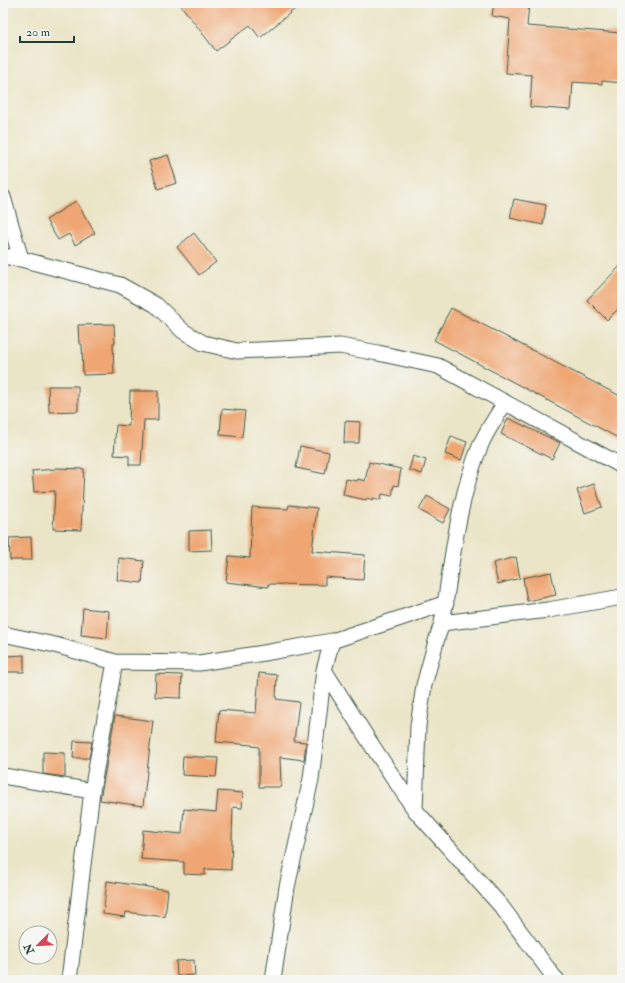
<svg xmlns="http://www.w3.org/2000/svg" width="625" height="983" font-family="'IM FELL Double Pica',serif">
<rect width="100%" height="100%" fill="#f6f6f2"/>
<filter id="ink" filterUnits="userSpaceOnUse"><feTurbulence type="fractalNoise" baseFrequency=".025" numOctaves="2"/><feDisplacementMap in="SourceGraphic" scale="8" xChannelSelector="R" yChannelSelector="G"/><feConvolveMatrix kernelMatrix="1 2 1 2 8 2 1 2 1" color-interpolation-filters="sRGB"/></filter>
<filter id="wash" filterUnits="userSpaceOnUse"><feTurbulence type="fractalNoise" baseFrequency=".012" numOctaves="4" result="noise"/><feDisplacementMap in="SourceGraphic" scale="16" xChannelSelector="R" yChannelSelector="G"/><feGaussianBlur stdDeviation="0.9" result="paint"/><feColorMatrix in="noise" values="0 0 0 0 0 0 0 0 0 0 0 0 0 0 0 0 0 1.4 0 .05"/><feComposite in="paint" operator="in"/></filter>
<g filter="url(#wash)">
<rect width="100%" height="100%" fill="#ebe5c7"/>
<g id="blocks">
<path fill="#efa672" d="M 179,3 L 302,3 L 260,38 L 250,25 L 216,51 Z
M 494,3 L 517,3 L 529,5 L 527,26 L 622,33 L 622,83 L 602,81 L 602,84 L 573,82 L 571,110 L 530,107 L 532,75 L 506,73 L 510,19 L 492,16 Z
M 168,155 L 177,183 L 158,189 L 149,161 Z
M 514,199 L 546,205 L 543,225 L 510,218 Z
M 76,201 L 95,233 L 75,245 L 69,234 L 58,240 L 46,220 Z
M 194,233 L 216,262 L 199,275 L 177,247 Z
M 622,264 L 622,305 L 607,320 L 587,300 Z
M 451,308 L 622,397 L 622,440 L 434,340 Z
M 114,324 L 115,343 L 113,343 L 114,374 L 83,375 L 82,344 L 79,344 L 78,325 Z
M 48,386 L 78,386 L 78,411 L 49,412 Z
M 130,391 L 158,391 L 158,420 L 144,420 L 141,465 L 129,465 L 129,456 L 114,455 L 116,425 L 129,426 Z
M 222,409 L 245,411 L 242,437 L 220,435 Z
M 508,418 L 560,443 L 552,459 L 501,434 Z
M 345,421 L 360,422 L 359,443 L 344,443 Z
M 451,436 L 467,442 L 461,460 L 445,454 Z
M 300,446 L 329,452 L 325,474 L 296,468 Z
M 413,456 L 426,460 L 422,474 L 409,470 Z
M 369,462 L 401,469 L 398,486 L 394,485 L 392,496 L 382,494 L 381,500 L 373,498 L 373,500 L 367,498 L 366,500 L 343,495 L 346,479 L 357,481 L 358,479 L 365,481 Z
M 56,468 L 84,469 L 81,530 L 53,529 L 55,491 L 34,492 L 32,471 L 56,469 Z
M 594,484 L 602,507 L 585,513 L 577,490 Z
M 427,496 L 450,509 L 443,523 L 419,510 Z
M 289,505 L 317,508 L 312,551 L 365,555 L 363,580 L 325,577 L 325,585 L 268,584 L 268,587 L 226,582 L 229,556 L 250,558 L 252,507 L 288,509 Z
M 211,530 L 212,550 L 189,551 L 189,531 Z
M 31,537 L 32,560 L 10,560 L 9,538 Z
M 516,557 L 520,578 L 498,584 L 493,563 Z
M 119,558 L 144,561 L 142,583 L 117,580 Z
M 551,572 L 556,595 L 527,601 L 523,578 Z
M 83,608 L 109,611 L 107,638 L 81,635 Z
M 24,655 L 24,672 L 7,672 L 7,656 Z
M 259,673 L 277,675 L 276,699 L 299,702 L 294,741 L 306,742 L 304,760 L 280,757 L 281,787 L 259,787 L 259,747 L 252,746 L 252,745 L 216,742 L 219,710 L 256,713 Z
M 156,674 L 182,675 L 181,698 L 155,697 Z
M 115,716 L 153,721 L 143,806 L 100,800 Z
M 74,741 L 92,742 L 89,758 L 73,758 Z
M 43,752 L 65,753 L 65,777 L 43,774 Z
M 183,756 L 218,758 L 216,777 L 182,775 Z
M 218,791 L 243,793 L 242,808 L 233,807 L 231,870 L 205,869 L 205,875 L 184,874 L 184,862 L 141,859 L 143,830 L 182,834 L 184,809 L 216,812 Z
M 107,881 L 168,890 L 165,917 L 126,912 L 125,917 L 103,914 Z
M 194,960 L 195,975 L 177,976 L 176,961 Z"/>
</g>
</g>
<g filter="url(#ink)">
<use href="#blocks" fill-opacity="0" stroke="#3e564a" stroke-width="1"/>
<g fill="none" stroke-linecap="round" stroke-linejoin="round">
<defs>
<path id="street" d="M 3,197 L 21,259
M 3,256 L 21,259 L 120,285 L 156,305 L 183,331 L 203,343 L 237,351 L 340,346 L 378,353 L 438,366 L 622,466
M 442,623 L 548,610 L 622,597
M 3,634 L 55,645 L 115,662 L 199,663 L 264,653 L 332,641 L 446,603
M 324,670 L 369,741 L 415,810 L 501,906 L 554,977 L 557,980
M 3,776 L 92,791
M 415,810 L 418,726 L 424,685 L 437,638 L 442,623 C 452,564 457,501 481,444 C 487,430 498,415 505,402
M 69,980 L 92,791 L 115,662
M 273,980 L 287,887 L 311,779 L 324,670 L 332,641"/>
</defs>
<use href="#street" stroke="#3e564a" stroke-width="17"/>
<use href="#street" stroke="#fff" stroke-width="15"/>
</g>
</g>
<rect width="625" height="983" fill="none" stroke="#f6f6f2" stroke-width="16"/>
<g transform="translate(38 945) rotate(246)"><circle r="19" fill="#f6f6f2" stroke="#a0aca6"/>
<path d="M0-3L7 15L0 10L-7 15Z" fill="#d1495b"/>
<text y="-6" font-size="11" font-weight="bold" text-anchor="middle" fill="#1f3d34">N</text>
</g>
<path d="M20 36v6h54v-6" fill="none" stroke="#1f3d34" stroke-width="2"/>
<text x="26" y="36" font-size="12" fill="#1f3d34" stroke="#f6f6f2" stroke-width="3" paint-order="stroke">20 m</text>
</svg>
